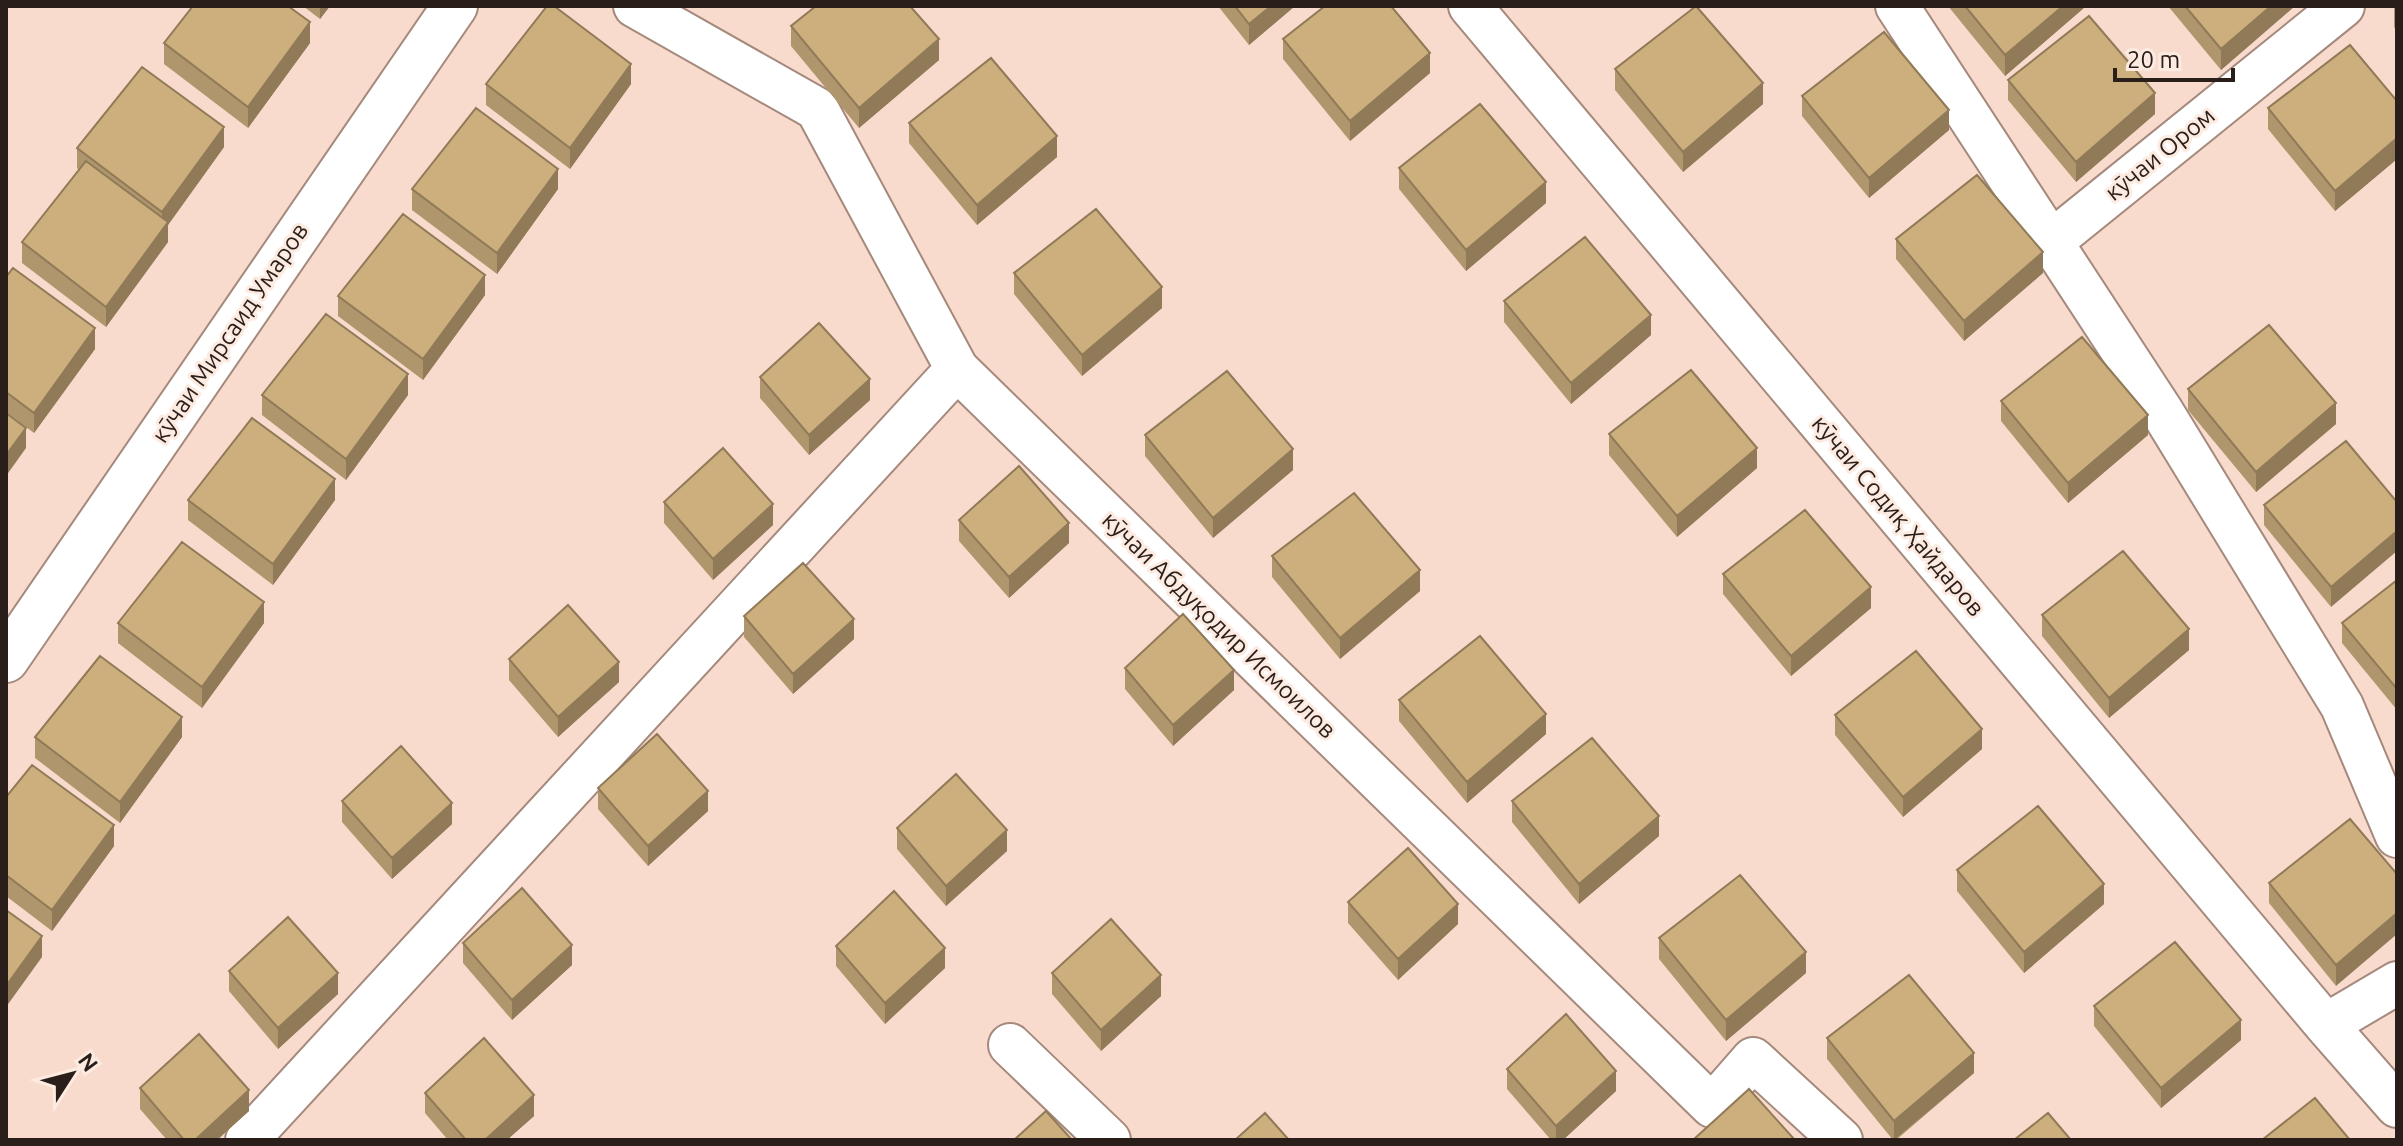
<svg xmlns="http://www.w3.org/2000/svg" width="2403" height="1146" font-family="Ubuntu,sans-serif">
<rect width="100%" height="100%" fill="#f9dbcd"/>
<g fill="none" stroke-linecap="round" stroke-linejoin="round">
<defs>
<path id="minor" d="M 635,6 L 817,109 L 957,369 L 1712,1106 L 1753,1059 L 1841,1140
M 1470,6 L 2326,1025 L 2397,1106
M 1897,6 L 2161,410 L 2342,706 L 2397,836
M 2051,242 L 2343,6
M 2326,1025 L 2397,983
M 1010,1045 L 1109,1140
M 247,1140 L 957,369"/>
<path id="tertiary" d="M 6,660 L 455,6"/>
</defs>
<use href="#minor" stroke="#a4897c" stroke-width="46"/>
<use href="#tertiary" stroke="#a4897c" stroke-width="48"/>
<use href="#minor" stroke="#fff" stroke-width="42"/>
<use href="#tertiary" stroke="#fff" stroke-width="44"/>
</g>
<path fill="#b0966c" d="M 303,6 L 330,6 L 320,19 Z
M 1218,6 L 1295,6 L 1249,45 Z
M 1948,6 L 2085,6 L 2085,7 L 2005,76 Z
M 2168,6 L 2295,6 L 2221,70 Z
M 2397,6 L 2397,31 L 2394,27 L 2394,7 Z
M 791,26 L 939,60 L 859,128 L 791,46 Z
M 1283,39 L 1430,73 L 1350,141 L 1283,59 Z
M 164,43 L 310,43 L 248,128 L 164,64 Z
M 1615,69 L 1763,104 L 1683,172 L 1615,90 Z
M 2008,80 L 2155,114 L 2076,182 L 2008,100 Z
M 486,84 L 631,84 L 570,169 L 486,105 Z
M 1802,96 L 1949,130 L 1869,198 L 1802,116 Z
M 2397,101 L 2397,159 L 2335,211 L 2268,129 L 2268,108 Z
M 909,123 L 1057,157 L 977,225 L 909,143 Z
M 224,147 L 168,225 L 168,242 L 106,327 L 22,263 L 22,242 L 79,170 L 77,168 L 77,148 Z
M 1399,168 L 1546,203 L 1466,271 L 1399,189 Z
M 412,189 L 558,189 L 497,274 L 412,210 Z
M 1896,239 L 2043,273 L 1964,341 L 1896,259 Z
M 1014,273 L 1162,308 L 1082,376 L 1014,294 Z
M 6,277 L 95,349 L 34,433 L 6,412 Z
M 485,295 L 423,380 L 338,316 L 338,296 Z
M 1504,301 L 1651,335 L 1571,404 L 1504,322 Z
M 760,377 L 870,400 L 809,455 L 760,398 Z
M 2188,389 L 2336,424 L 2256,492 L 2188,410 Z
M 262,395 L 408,395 L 346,480 L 262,415 Z
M 2001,401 L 2148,435 L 2068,503 L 2001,421 Z
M 1609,434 L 1757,468 L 1677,537 L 1609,455 Z
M 1145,435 L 1293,470 L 1213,538 L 1145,456 Z
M 2346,441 L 2331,607 L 2264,525 L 2264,505 Z
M 188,500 L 335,500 L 273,585 L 188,520 Z
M 664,502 L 773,525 L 713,580 L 664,523 Z
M 959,520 L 1069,543 L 1009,598 L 959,541 Z
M 1272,556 L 1420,591 L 1340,659 L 1272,577 Z
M 1723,574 L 1871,608 L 1791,676 L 1723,594 Z
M 2397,580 L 2397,710 L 2342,643 L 2342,623 Z
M 2042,615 L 2189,650 L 2109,718 L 2042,636 Z
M 744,616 L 854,639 L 793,694 L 744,637 Z
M 118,623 L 264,623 L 202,708 L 118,643 Z
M 509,659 L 619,682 L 558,737 L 509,680 Z
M 1125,668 L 1234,690 L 1173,746 L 1125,689 Z
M 1399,700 L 1546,734 L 1467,803 L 1399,721 Z
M 1835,715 L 1982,749 L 1903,817 L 1835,735 Z
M 35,737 L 182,737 L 120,823 L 35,758 Z
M 598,788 L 708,811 L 648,866 L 598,809 Z
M 6,797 L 114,846 L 52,931 L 6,896 Z
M 342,801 L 452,824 L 392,879 L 342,822 Z
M 1512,801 L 1659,836 L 1579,904 L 1512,822 Z
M 2350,819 L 2336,986 L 2269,903 L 2269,883 Z
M 897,828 L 1007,851 L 946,906 L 897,849 Z
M 1957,870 L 2104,904 L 2024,973 L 1957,891 Z
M 1348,902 L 1458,924 L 1398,980 L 1348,923 Z
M 1659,938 L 1806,973 L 1726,1041 L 1659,959 Z
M 463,943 L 572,965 L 512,1020 L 463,963 Z
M 836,946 L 945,968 L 885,1024 L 836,966 Z
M 229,971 L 338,994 L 278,1049 L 229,991 Z
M 1052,973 L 1161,996 L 1101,1051 L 1052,994 Z
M 2094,1006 L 2241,1040 L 2161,1108 L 2094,1026 Z
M 1827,1038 L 1974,1073 L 1896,1140 L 1893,1140 L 1827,1059 Z
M 1507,1069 L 1616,1091 L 1563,1140 L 1551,1140 L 1507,1089 Z
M 140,1088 L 249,1111 L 217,1140 L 167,1140 L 140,1109 Z
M 425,1093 L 534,1116 L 507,1140 L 448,1140 L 425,1113 Z"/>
<path fill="#907a58" d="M 320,6 L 330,6 L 320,19 Z
M 1271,6 L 1295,6 L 1249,45 L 1249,24 Z
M 2063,6 L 2085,6 L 2085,7 L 2005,76 L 2005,55 Z
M 2271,6 L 2295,6 L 2221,70 L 2221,49 Z
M 310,22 L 310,43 L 248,128 L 248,107 Z
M 939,39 L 939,60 L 859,128 L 859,108 Z
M 1430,53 L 1430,73 L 1350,141 L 1350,121 Z
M 631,64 L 631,84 L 570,169 L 570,148 Z
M 1763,83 L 1763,104 L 1683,172 L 1683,152 Z
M 2155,93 L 2155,114 L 2076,182 L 2076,162 Z
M 1949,110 L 1949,130 L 1869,198 L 1869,178 Z
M 224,127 L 224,147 L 168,225 L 168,242 L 106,327 L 106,307 L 162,230 L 162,212 Z
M 1057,136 L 1057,157 L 977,225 L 977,205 Z
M 2397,138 L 2397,159 L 2335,211 L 2335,191 Z
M 558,169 L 558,189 L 497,274 L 497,253 Z
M 1546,182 L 1546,203 L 1466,271 L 1466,250 Z
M 2043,252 L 2043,273 L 1964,341 L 1964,321 Z
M 485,275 L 485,295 L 423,380 L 423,359 Z
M 1162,287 L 1162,308 L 1082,376 L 1082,355 Z
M 1651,315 L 1651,335 L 1571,404 L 1571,383 Z
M 95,328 L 95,349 L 34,433 L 34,413 Z
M 408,374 L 408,395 L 346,480 L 346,459 Z
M 870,379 L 870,400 L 809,455 L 809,435 Z
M 2336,403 L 2336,424 L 2256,492 L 2256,472 Z
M 2148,415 L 2148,435 L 2068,503 L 2068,483 Z
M 26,428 L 26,448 L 6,476 L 6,455 Z
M 1757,448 L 1757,468 L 1677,537 L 1677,516 Z
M 1293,449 L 1293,470 L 1213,538 L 1213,518 Z
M 335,479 L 335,500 L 273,585 L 273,564 Z
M 773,504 L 773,525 L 713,580 L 713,559 Z
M 1069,523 L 1069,543 L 1009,598 L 1009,577 Z
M 2397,531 L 2397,551 L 2331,607 L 2331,587 Z
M 1420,570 L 1420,591 L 1340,659 L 1340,638 Z
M 1871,587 L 1871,608 L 1791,676 L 1791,656 Z
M 264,602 L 264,623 L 202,708 L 202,687 Z
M 854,619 L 854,639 L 793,694 L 793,674 Z
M 2189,629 L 2189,650 L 2109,718 L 2109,698 Z
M 619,662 L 619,682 L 558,737 L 558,717 Z
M 1234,670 L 1234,690 L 1173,746 L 1173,725 Z
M 1546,714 L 1546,734 L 1467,803 L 1467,782 Z
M 182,717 L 182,737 L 120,823 L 120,802 Z
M 1982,729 L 1982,749 L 1903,817 L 1903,797 Z
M 708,791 L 708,811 L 648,866 L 648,846 Z
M 452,803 L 452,824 L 392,879 L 392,858 Z
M 1659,816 L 1659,836 L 1579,904 L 1579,884 Z
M 114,825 L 114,846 L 52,931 L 52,910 Z
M 1007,830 L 1007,851 L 946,906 L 946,886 Z
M 2104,884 L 2104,904 L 2024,973 L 2024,952 Z
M 1458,904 L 1458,924 L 1398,980 L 1398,959 Z
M 2397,913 L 2397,934 L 2336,986 L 2336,965 Z
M 42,936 L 42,957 L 6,1007 L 6,986 Z
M 572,945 L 572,965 L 512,1020 L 512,1000 Z
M 945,948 L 945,968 L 885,1024 L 885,1003 Z
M 1806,952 L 1806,973 L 1726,1041 L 1726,1020 Z
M 338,973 L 338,994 L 278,1049 L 278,1028 Z
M 1161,975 L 1161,996 L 1101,1051 L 1101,1030 Z
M 2241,1020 L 2241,1040 L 2161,1108 L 2161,1088 Z
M 1974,1053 L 1974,1073 L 1894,1140 L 1894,1121 Z
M 1616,1071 L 1616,1091 L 1563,1140 L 1556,1140 L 1556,1126 Z
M 249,1090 L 249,1111 L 217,1140 L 195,1140 Z
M 534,1095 L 534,1116 L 507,1140 L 485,1140 Z"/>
<path fill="#cdaf7e" stroke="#907a58" stroke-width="2" d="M 193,6 L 288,6 L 310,22 L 248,107 L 164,43 Z
M 547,6 L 554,6 L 631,64 L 570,148 L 486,84 Z
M 816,6 L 910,6 L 939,39 L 859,108 L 791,26 Z
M 1235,6 L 1271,6 L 1249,24 Z
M 1325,6 L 1391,6 L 1430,53 L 1350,121 L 1283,39 Z
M 1696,6 L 1763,83 L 1683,152 L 1615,69 Z
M 1965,6 L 2063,6 L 2005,55 Z
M 2185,6 L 2271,6 L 2221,49 Z
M 2089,16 L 2155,93 L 2076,162 L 2008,80 Z
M 1884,32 L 1949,110 L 1869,178 L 1802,96 Z
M 2350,45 L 2397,101 L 2397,138 L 2335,191 L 2268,108 Z
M 991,58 L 1057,136 L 977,205 L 909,123 Z
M 142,67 L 224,127 L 162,212 L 77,148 Z
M 1480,104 L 1546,182 L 1466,250 L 1399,168 Z
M 476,108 L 558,169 L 497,253 L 412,189 Z
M 86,161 L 168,222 L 106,307 L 22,242 Z
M 1977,175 L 2043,252 L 1964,321 L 1896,239 Z
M 1096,209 L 1162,287 L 1082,355 L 1014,273 Z
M 403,214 L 485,275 L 423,359 L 338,296 Z
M 1585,237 L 1651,315 L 1571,383 L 1504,301 Z
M 13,268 L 95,328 L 34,413 L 6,392 L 6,277 Z
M 326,314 L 408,374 L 346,459 L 262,395 Z
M 819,323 L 870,379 L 809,435 L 760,377 Z
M 2269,325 L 2336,403 L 2256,472 L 2188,389 Z
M 2082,337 L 2148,415 L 2068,483 L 2001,401 Z
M 1691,370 L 1757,448 L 1677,516 L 1609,434 Z
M 1227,371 L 1293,449 L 1213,518 L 1145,435 Z
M 6,413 L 26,428 L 6,455 Z
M 252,418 L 335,479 L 273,564 L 188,500 Z
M 2346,441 L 2397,502 L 2397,531 L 2331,587 L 2264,505 Z
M 723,448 L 773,504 L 713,559 L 664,502 Z
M 1019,466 L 1069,523 L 1009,577 L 959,520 Z
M 1354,493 L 1420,570 L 1340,638 L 1272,556 Z
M 1805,510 L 1871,587 L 1791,656 L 1723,574 Z
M 182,542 L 264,602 L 202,687 L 118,623 Z
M 2123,551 L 2189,629 L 2109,698 L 2042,615 Z
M 803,563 L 854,619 L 793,674 L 744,616 Z
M 2397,580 L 2397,689 L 2342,623 Z
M 568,605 L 619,662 L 558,717 L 509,659 Z
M 1183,614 L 1234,670 L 1173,725 L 1125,668 Z
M 1480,636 L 1546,714 L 1467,782 L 1399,700 Z
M 1916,651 L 1982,729 L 1903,797 L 1835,715 Z
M 100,656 L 182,717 L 120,802 L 35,737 Z
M 657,734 L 708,791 L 648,846 L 598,788 Z
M 1592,738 L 1659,816 L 1579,884 L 1512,801 Z
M 401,746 L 452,803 L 392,858 L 342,801 Z
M 32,765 L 114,825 L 52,910 L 6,875 L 6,797 Z
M 956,774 L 1007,830 L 946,886 L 897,828 Z
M 2038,806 L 2104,884 L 2024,952 L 1957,870 Z
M 2350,819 L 2397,874 L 2397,913 L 2336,965 L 2269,883 Z
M 1408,848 L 1458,904 L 1398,959 L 1348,902 Z
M 1740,875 L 1806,952 L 1726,1020 L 1659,938 Z
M 522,888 L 572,945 L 512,1000 L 463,943 Z
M 894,891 L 945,948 L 885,1003 L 836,946 Z
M 6,910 L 42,936 L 6,986 Z
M 288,917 L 338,973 L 278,1028 L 229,971 Z
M 1111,919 L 1161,975 L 1101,1030 L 1052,973 Z
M 2175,942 L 2241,1020 L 2161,1088 L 2094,1006 Z
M 1909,975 L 1974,1053 L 1894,1121 L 1827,1038 Z
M 1566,1014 L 1616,1071 L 1556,1126 L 1507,1069 Z
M 199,1034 L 249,1090 L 195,1140 L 184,1140 L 140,1088 Z
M 484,1038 L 534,1095 L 485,1140 L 466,1140 L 425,1093 Z
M 1749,1089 L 1795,1140 L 1693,1140 Z
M 2315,1098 L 2350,1140 L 2262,1140 Z
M 1046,1111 L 1072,1140 L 1014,1140 Z
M 1265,1113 L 1289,1140 L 1235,1140 Z
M 2048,1113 L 2071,1140 L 2014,1140 Z"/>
<g text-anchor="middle" stroke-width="6" stroke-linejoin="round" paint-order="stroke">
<g font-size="24" fill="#291e19" stroke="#fdebe2">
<text transform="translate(2160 154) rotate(-39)" y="8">кӯчаи Ором</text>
<text transform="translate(230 333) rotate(-56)" y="8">кӯчаи Мирсаид Умаров</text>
<text transform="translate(1898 516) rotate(50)" y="8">кӯчаи Содиқ Ҳайдаров</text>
<text transform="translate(1219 625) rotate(44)" y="8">кӯчаи Абдуқодир Исмоилов</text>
</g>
</g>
<rect width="2403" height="1146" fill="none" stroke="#291e19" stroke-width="16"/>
<g transform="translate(72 1074) rotate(54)" stroke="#fdebe2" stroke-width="6" paint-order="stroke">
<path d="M0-6L14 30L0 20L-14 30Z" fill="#291e19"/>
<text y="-12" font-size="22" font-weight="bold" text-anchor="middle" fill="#291e19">N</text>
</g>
<path d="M2115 68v12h118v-12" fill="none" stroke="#291e19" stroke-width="4"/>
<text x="2127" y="68" font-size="24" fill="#291e19" stroke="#fdebe2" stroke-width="6" paint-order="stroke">20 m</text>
</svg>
